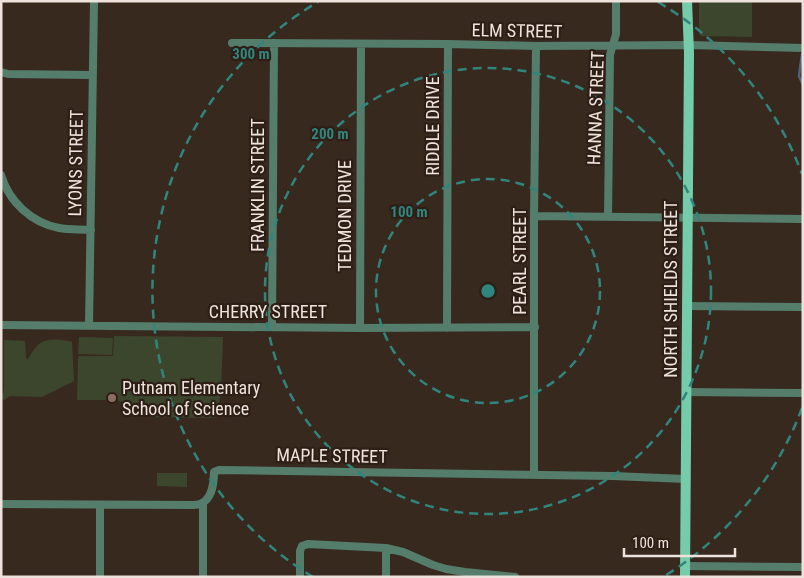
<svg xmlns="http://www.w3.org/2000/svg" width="804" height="578" font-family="'Roboto Condensed',sans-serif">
<rect width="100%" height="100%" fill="#38291f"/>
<path fill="#3c462d" d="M 699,1 L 752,1 L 752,37 L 701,36 L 699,34 Z
M 114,336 L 223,337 L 221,392 L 217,415 L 215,418 L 150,417 L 150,415 L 117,400 L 77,400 L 78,359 L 79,356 L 113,356 Z
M 79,337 L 113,338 L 112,355 L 78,354 Z
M 4,340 L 25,341 L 26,358 L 27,360 C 30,356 33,350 37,346 C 45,337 61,339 72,342 L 74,381 L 42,397 L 10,396 L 4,400 L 1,398 L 4,390 Z
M 157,473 L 187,473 L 187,487 L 157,486 Z"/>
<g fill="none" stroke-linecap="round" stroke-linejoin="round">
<path stroke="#4d6382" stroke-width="2.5" d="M 802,54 L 799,76 L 803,85"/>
<path stroke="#547d6c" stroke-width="8" d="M 232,43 L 448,44 L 536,46 L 689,45 L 803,48
M 1,72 L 8,74 L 93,75
M 1,175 C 9,202 32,223 59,228 C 69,230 80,229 91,230
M 534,216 L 803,219
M 608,216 L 610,55 L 616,34 L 616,1
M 687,306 L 803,307
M 1,325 L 360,328 L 535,327
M 89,326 L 94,1
M 272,327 L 274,43
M 360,328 L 361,44
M 447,328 L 448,44
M 686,392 L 803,393
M 534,475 L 534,216 L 536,46
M 1,504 L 193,505 C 196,505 199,505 202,503 C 212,498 214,482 214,472 L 219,470 L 613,476 L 686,479
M 100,505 L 100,577
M 685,566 L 803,567
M 203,577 L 203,503
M 300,577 L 300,551 L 302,546 L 308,544 L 386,548 L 403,552 L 433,565 L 446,569 L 465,572 L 515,577
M 386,577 L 386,548"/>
<path stroke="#75ccaa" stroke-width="10" d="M 685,577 L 689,53 L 687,1"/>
</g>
<g fill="none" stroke="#30867e" stroke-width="2.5" stroke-dasharray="9 6">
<circle cx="488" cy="291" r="112"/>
<circle cx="488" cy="291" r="223"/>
<path d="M802 408A335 335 0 0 1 663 577M313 577A335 335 0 0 1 318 2M658 2A335 335 0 0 1 802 174"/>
</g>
<circle fill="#8d6e63" stroke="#2e1f16" stroke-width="2" cx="112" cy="398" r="5"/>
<g text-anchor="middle" stroke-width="4.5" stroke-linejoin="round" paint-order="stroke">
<g font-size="18" fill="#ede3dc" stroke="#2e1f16">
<text transform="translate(517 31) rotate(1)" y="6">ELM STREET</text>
<text transform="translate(596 108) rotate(-88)" y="6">HANNA STREET</text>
<text transform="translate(433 126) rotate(-90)" y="6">RIDDLE DRIVE</text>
<text transform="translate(76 163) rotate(-89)" y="6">LYONS STREET</text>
<text transform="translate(258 185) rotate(-90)" y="6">FRANKLIN STREET</text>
<text transform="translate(345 216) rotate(-90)" y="6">TEDMON DRIVE</text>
<text transform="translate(520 261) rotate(-90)" y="6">PEARL STREET</text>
<text transform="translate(671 289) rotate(-90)" y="6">NORTH SHIELDS STREET</text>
<text x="268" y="318">CHERRY STREET</text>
<text transform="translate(332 456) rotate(1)" y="6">MAPLE STREET</text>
</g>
<g font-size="18" fill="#ede3dc" stroke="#2e1f16" text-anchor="start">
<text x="122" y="394">Putnam Elementary<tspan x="122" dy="21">School of Science</tspan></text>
</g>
</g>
<circle cx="488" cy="291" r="8" fill="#30867e" stroke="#2e1f16" stroke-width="2.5"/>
<g font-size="15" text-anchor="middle" font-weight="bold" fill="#30867e" stroke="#2e1f16" stroke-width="4.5" stroke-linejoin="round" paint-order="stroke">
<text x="251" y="59">300 m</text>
<text x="330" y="139">200 m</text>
<text x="409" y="217">100 m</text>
</g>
<rect width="804" height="578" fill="none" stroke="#ede3dc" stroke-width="5"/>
<path d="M624 548v8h111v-8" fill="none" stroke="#ede3dc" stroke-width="2.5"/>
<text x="632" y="548" font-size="15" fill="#ede3dc" stroke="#2e1f16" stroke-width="4" paint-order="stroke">100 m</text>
</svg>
